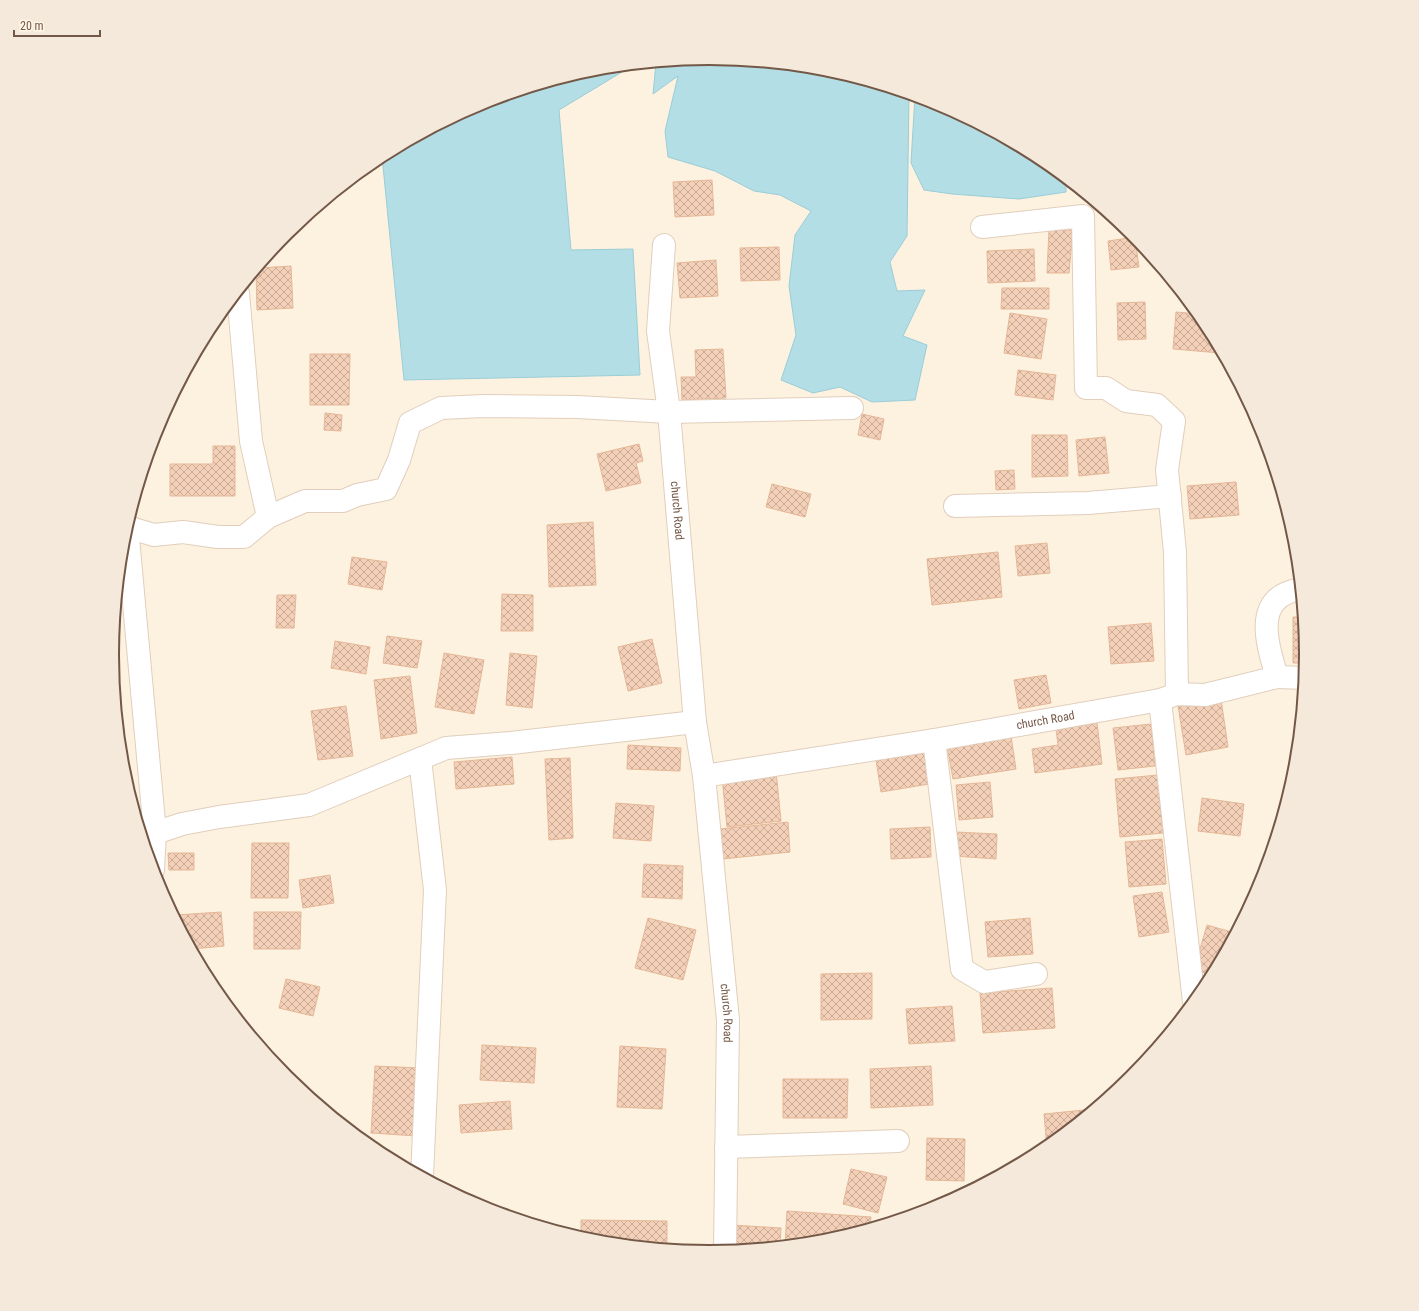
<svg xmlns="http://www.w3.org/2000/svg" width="1419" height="1311" font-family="'Roboto Condensed',sans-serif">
<defs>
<pattern id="building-cross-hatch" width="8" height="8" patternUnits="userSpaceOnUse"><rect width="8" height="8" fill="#f3d0b7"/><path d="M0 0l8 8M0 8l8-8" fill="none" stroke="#c9ac97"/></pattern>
</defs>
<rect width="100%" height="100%" fill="#fdf2e0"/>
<path fill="#b4dee6" stroke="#9acdd8" d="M 710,58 L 826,70 L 909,95 L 907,236 L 890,262 L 897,291 L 925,290 L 903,336 L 927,345 L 915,400 L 872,402 L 840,387 L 813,393 L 781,380 L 796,335 L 789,286 L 795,235 L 811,211 L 780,195 L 754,191 L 715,171 L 668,157 L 665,131 L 678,76 L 653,94 L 656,63 Z
M 621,67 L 622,72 L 559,110 L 571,250 L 633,249 L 640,375 L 404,380 L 382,156 L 481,103 L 593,69 Z
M 915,96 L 938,104 L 1042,159 L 1066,179 L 1066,192 L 1019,199 L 952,194 L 924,190 L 911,163 Z"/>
<path fill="url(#building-cross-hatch)" stroke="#e6b797" d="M 712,180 L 714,215 L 675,217 L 673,182 Z
M 1049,229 L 1073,230 L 1069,273 L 1047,273 Z
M 1135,237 L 1139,267 L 1111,270 L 1108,241 Z
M 779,247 L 780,280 L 741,281 L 740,248 Z
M 1034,249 L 1035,281 L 988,283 L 987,251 Z
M 716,260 L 718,296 L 680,298 L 677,263 Z
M 291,266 L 293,308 L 257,310 L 256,271 L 258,268 Z
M 1002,288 L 1049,288 L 1049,309 L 1001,309 Z
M 1145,302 L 1146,339 L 1118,340 L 1117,303 Z
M 1176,312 L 1199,314 L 1206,324 L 1220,349 L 1220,353 L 1173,349 Z
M 1010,313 L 1047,319 L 1041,359 L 1004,353 Z
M 723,349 L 726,398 L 682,400 L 681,377 L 696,377 L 695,350 Z
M 310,354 L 350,354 L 349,405 L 310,405 Z
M 1018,370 L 1056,375 L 1053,400 L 1015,395 Z
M 325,413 L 342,415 L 341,431 L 324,430 Z
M 862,414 L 884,419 L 880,440 L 858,435 Z
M 1032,435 L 1067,435 L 1068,476 L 1032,477 Z
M 1105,437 L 1109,473 L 1079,476 L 1076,440 Z
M 639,444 L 643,461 L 636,463 L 641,483 L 606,491 L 597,454 Z
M 213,446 L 235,446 L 235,496 L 170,496 L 170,464 L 213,464 Z
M 1014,470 L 1015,489 L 996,490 L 995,471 Z
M 1236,482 L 1239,515 L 1190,519 L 1187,486 Z
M 772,484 L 811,494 L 805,517 L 766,507 Z
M 593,522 L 596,585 L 549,587 L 547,525 Z
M 1047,543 L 1050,573 L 1018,576 L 1015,546 Z
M 998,552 L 1002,597 L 932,605 L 927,559 Z
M 352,557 L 387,562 L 382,590 L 348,584 Z
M 502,594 L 533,595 L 533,631 L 501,631 Z
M 277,595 L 296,595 L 294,628 L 276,628 Z
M 1293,617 L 1303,617 L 1306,663 L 1293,663 Z
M 1151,623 L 1154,661 L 1111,664 L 1108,627 Z
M 387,636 L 422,641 L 417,668 L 383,663 Z
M 652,639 L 662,683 L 628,691 L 618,647 Z
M 335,641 L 370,647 L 366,674 L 331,668 Z
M 444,653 L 484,660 L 474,714 L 435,707 Z
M 510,653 L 537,656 L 532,708 L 506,705 Z
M 1046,675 L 1051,703 L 1019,709 L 1014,680 Z
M 410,676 L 417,733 L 381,739 L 374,680 Z
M 1221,699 L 1228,747 L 1186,755 L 1178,706 Z
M 346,706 L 353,756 L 318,760 L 311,711 Z
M 1097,723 L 1102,764 L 1035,773 L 1032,749 L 1058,745 L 1056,729 Z
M 1151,724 L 1155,766 L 1118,770 L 1113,728 Z
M 1011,736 L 1016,769 L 953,779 L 947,746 Z
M 628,745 L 681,748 L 680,771 L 627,769 Z
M 924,752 L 929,784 L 881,792 L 876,760 Z
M 512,757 L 514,784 L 456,789 L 454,762 Z
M 570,758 L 573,838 L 549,840 L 545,759 Z
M 776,771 L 781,821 L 727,827 L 722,777 Z
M 1158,775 L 1163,833 L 1120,837 L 1115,779 Z
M 990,782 L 993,817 L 959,820 L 956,785 Z
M 1202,798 L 1244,804 L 1240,836 L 1198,831 Z
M 616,803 L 654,806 L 651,841 L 613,838 Z
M 788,822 L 790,852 L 723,859 L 720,829 Z
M 930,827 L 931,857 L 891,859 L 890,829 Z
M 956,832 L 997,834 L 996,859 L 954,856 Z
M 1162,839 L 1166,884 L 1129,887 L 1125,842 Z
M 252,843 L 289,843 L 288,898 L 251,898 Z
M 168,853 L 194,853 L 194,870 L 169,870 Z
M 644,864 L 683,866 L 682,899 L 642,897 Z
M 330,875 L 334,903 L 303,908 L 299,880 Z
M 1162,892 L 1169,932 L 1139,937 L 1133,896 Z
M 221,912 L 224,946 L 192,949 L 176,919 L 176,915 Z
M 254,912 L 301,912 L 300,949 L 254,949 Z
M 648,918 L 696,930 L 683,980 L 635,968 Z
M 1030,918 L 1033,954 L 988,957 L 985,922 Z
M 1207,925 L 1235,933 L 1213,975 L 1194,970 Z
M 872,973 L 872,1019 L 821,1020 L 821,974 Z
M 286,979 L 320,987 L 313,1016 L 279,1008 Z
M 1052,988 L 1055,1028 L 983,1033 L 980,993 Z
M 952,1006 L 955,1041 L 909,1044 L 906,1009 Z
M 482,1045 L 536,1048 L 534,1083 L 480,1080 Z
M 620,1046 L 666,1049 L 662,1109 L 617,1107 Z
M 375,1066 L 420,1068 L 416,1136 L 371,1133 Z
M 931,1066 L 933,1105 L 871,1108 L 870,1069 Z
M 783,1079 L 848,1079 L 847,1118 L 783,1118 Z
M 510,1101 L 512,1129 L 461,1133 L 459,1105 Z
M 1094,1109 L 1047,1148 L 1044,1114 Z
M 927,1138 L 965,1139 L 964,1181 L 926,1180 Z
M 851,1169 L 887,1177 L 878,1213 L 843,1204 Z
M 787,1211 L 871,1217 L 870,1228 L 826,1242 L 785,1246 Z
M 581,1220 L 667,1221 L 667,1249 L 593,1241 L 581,1238 Z
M 732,1225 L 781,1228 L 780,1246 L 730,1251 Z"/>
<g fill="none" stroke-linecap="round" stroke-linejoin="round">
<defs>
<g id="minor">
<path d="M 982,227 L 1083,216 L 1086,388 L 1106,388 L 1126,401 L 1157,405 L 1174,421 L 1167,470 L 1175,552 L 1177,694"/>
<path d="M 664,245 L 658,331 L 669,412"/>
<path d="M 238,293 L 251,441 L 268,517"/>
<path d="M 955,506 L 1088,503 L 1170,496"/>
<path d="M 127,527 L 154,535 L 183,532 L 218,537 L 244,537 L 268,517 L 305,501 L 343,501 L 357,495 L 386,489 L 399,460 L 410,423 L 441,408 L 483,406 L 577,407 L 669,412 L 852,408"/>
<path d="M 127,527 L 155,833 L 153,870"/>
<path d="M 1277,677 L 1305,678"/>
<path d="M 1160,700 L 1194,1002"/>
<path d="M 934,740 L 962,969 L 984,982 L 1036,974"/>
<path d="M 420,759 L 435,890 L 422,1176"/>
<path id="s1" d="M 704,776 L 934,740 L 1160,700 L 1177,694 L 1205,695 L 1277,677 C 1267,643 1252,598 1300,589"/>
<path d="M 155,833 L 182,824 L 219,817 L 309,805 L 446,748 L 511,743 L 695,722"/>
<path d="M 726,1147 L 898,1141"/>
</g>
<g id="tertiary">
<path id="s2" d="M 669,412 L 695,722 L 704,776 L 728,1020 L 725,1251"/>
</g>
</defs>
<use href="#minor" stroke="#e1cebc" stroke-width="24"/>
<use href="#tertiary" stroke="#e1cebc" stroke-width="24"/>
<use href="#minor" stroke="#fff" stroke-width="22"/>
<use href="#tertiary" stroke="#fff" stroke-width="22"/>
</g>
<g text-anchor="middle" stroke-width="3.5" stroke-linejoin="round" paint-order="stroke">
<g font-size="12" fill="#745847" stroke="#fff6e7">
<text dy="4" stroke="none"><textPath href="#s2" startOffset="99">church Road</textPath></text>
<text dy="4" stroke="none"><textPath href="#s1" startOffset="346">church Road</textPath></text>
<text dy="4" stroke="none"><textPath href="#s2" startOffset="604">church Road</textPath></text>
</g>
</g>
<path d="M0 0H1419V1311H0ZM119 655a590 590 0 1 1 1180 0a590 590 0 1 1-1180 0Z" fill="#f4e9da" fill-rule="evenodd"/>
<path fill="none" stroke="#745847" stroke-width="2" d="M119 655a590 590 0 1 1 1180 0a590 590 0 1 1-1180 0Z"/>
<path d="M14 30v6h86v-6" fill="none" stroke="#745847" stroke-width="2"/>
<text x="20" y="30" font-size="12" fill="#745847" stroke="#fff6e7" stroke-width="3" paint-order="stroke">20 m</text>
</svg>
